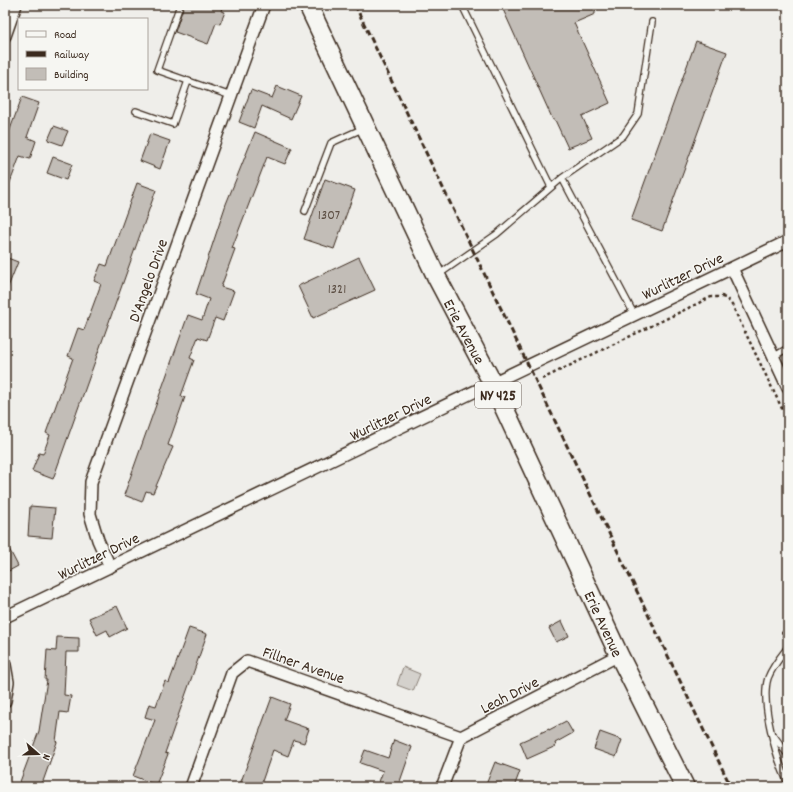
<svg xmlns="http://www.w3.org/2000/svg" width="793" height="792" font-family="Dekko,sans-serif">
<rect width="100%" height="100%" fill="#efeeea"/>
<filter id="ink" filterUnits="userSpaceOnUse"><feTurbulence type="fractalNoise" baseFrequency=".025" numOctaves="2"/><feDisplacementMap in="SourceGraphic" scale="8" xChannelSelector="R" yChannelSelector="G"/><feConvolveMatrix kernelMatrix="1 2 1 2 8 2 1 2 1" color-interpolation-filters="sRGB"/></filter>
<g filter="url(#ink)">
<path fill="#d4d1cc" stroke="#887e75" d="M 403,667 L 420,674 L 413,691 L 397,685 Z"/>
<path fill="#c2bdb7" stroke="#3b2a1e" d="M 184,5 L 223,5 L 221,11 L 225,12 L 220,24 L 216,23 L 208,44 L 175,32 Z
M 501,5 L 595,5 L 595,14 L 574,23 L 610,103 L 582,116 L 592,138 L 568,148 L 555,120 L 553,120 Z
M 696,41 L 727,52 L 662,231 L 631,220 Z
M 277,86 L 301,96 L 291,119 L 262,106 L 254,128 L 239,122 L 251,90 L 272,98 Z
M 22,97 L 39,103 L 27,137 L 36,141 L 30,159 L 20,156 L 6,193 L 5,143 Z
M 54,126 L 68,131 L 62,145 L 48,140 Z
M 255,132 L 292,148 L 285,164 L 267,157 L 232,248 L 235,249 L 221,287 L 234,291 L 223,321 L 215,318 L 207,340 L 198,337 L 190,358 L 194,360 L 181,396 L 185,397 L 168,445 L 173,447 L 153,493 L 146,491 L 142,502 L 124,495 L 188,315 L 202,320 L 209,299 L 196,294 L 226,204 Z
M 150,134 L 170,141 L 160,169 L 140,161 Z
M 53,157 L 72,164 L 66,180 L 47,173 Z
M 325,179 L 355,190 L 334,249 L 304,239 Z
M 137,183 L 156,190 L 53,479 L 32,471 L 39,453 L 43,454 L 50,435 L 46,433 L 73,358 L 68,356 L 78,328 L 84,330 L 101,284 L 94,281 L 101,264 L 107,266 Z
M 5,257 L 18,262 L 6,292 L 5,292 Z
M 359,257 L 375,290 L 313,318 L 298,286 Z
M 30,506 L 55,508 L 52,538 L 28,536 Z
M 5,541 L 18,566 L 5,573 Z
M 117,606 L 127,628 L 110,637 L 107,630 L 97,635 L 89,618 Z
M 562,621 L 569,636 L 556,642 L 549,628 Z
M 189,628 L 207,634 L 165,753 L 168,754 L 156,785 L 133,776 L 155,720 L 145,717 L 149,704 L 156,706 L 165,681 L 169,683 Z
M 57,637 L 79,638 L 79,652 L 66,652 L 64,695 L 71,696 L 68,713 L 60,712 L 56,741 L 57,742 L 41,787 L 18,787 L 39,731 L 47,680 L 45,680 L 47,650 L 56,651 Z
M 272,697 L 290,704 L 284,720 L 309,729 L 304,743 L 294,740 L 288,756 L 273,750 L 260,787 L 239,787 Z
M 566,721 L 573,733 L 555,743 L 556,746 L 527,759 L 520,742 L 549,729 L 549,730 Z
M 600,732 L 622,740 L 616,757 L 594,749 Z
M 394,740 L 412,747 L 398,787 L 377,787 L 383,771 L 360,763 L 365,750 L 388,758 Z
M 495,762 L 520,771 L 514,787 L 485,787 Z"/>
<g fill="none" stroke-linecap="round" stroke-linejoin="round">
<defs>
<path id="service" d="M 180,5 L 157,70 L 231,96
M 462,5 L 551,187
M 136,111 L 173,124 L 188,81
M 562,178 L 623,136 L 638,114 L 652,22
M 305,211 L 331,143 L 364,128
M 438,275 L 497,234 L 562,178 L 635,316
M 773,357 L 788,348
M 788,647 C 781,656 772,667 768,678 C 760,703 777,760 788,783
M 774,736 L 788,755"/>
<path id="minor" d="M 5,36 L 16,5
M 732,268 L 788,388
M 110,567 L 98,540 L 90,514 L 91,482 L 264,5
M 5,617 L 788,241
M 5,665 L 8,682 L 5,701
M 191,787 L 232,673 L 247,661 L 461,737
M 442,787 L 461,737 L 619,655"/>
<g id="primary">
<path id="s1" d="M 308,5 L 436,276 L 493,384 L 619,655 L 685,787"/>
</g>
</defs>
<use href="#service" stroke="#3b2a1e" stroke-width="8"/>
<use href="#minor" stroke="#3b2a1e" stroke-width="14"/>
<use href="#primary" stroke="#3b2a1e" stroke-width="21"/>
<path stroke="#3b2a1e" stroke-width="2.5" stroke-dasharray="3 3" stroke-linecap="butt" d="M 722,297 L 726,298 L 732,305 L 788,421
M 542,379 L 711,297 L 722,297 L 723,292
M 785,637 L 781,635 L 788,624"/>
<use href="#service" stroke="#f6f6f2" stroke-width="5.5"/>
<use href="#minor" stroke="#f6f6f2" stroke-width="11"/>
<use href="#primary" stroke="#f6f6f2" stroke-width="18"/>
<path stroke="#3b2a1e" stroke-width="3" stroke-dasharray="6 3" stroke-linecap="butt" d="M 355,5 L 731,787"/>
</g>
</g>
<g text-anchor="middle" stroke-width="3" stroke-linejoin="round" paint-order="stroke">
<g font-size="14" fill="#5d4f44">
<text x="329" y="219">1307</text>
<text x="337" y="293">1321</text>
</g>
<rect fill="#f6f6f2" stroke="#73675e" stroke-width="1" x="475" y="382" width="46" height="26" rx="3"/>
<g font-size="15" font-weight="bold" fill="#3b2a1e">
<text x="498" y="400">NY 425</text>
</g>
<g font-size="16" fill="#3b2a1e" stroke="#f6f6f2">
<text transform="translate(682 275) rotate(-26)" y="6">Wurlitzer Drive</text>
<text transform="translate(147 280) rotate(-70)" y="6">D'Angelo Drive</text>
<text dy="6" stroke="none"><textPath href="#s1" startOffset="362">Erie Avenue</textPath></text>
<text transform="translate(390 416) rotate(-26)" y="6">Wurlitzer Drive</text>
<text transform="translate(98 555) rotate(-26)" y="6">Wurlitzer Drive</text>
<text dy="6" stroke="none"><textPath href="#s1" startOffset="686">Erie Avenue</textPath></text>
<text transform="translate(304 664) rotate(19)" y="6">Fillner Avenue</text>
<text transform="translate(509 694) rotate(-27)" y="6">Leah Drive</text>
</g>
</g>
<rect width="793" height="792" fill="none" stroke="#f6f6f2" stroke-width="20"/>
<rect x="10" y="10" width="773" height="772" fill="none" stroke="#3b2a1e" stroke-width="1.5" filter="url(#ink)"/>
<rect x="18" y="18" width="130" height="72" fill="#f6f6f2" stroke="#aba49d"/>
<rect x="26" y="31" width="20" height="6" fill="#f6f6f2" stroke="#aba49d"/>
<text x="54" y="38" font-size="12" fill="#3b2a1e">Road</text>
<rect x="26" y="51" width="20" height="6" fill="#3b2a1e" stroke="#aba49d"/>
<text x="54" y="58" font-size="12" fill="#3b2a1e">Railway</text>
<rect x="26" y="68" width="20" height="12" fill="#c2bdb7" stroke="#aba49d"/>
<text x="54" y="78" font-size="12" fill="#3b2a1e">Building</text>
<g transform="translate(38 754) rotate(110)" stroke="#f6f6f2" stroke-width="3" paint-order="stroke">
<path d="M0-3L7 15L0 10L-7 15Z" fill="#3b2a1e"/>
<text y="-6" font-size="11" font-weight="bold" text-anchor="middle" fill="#3b2a1e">N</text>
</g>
</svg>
